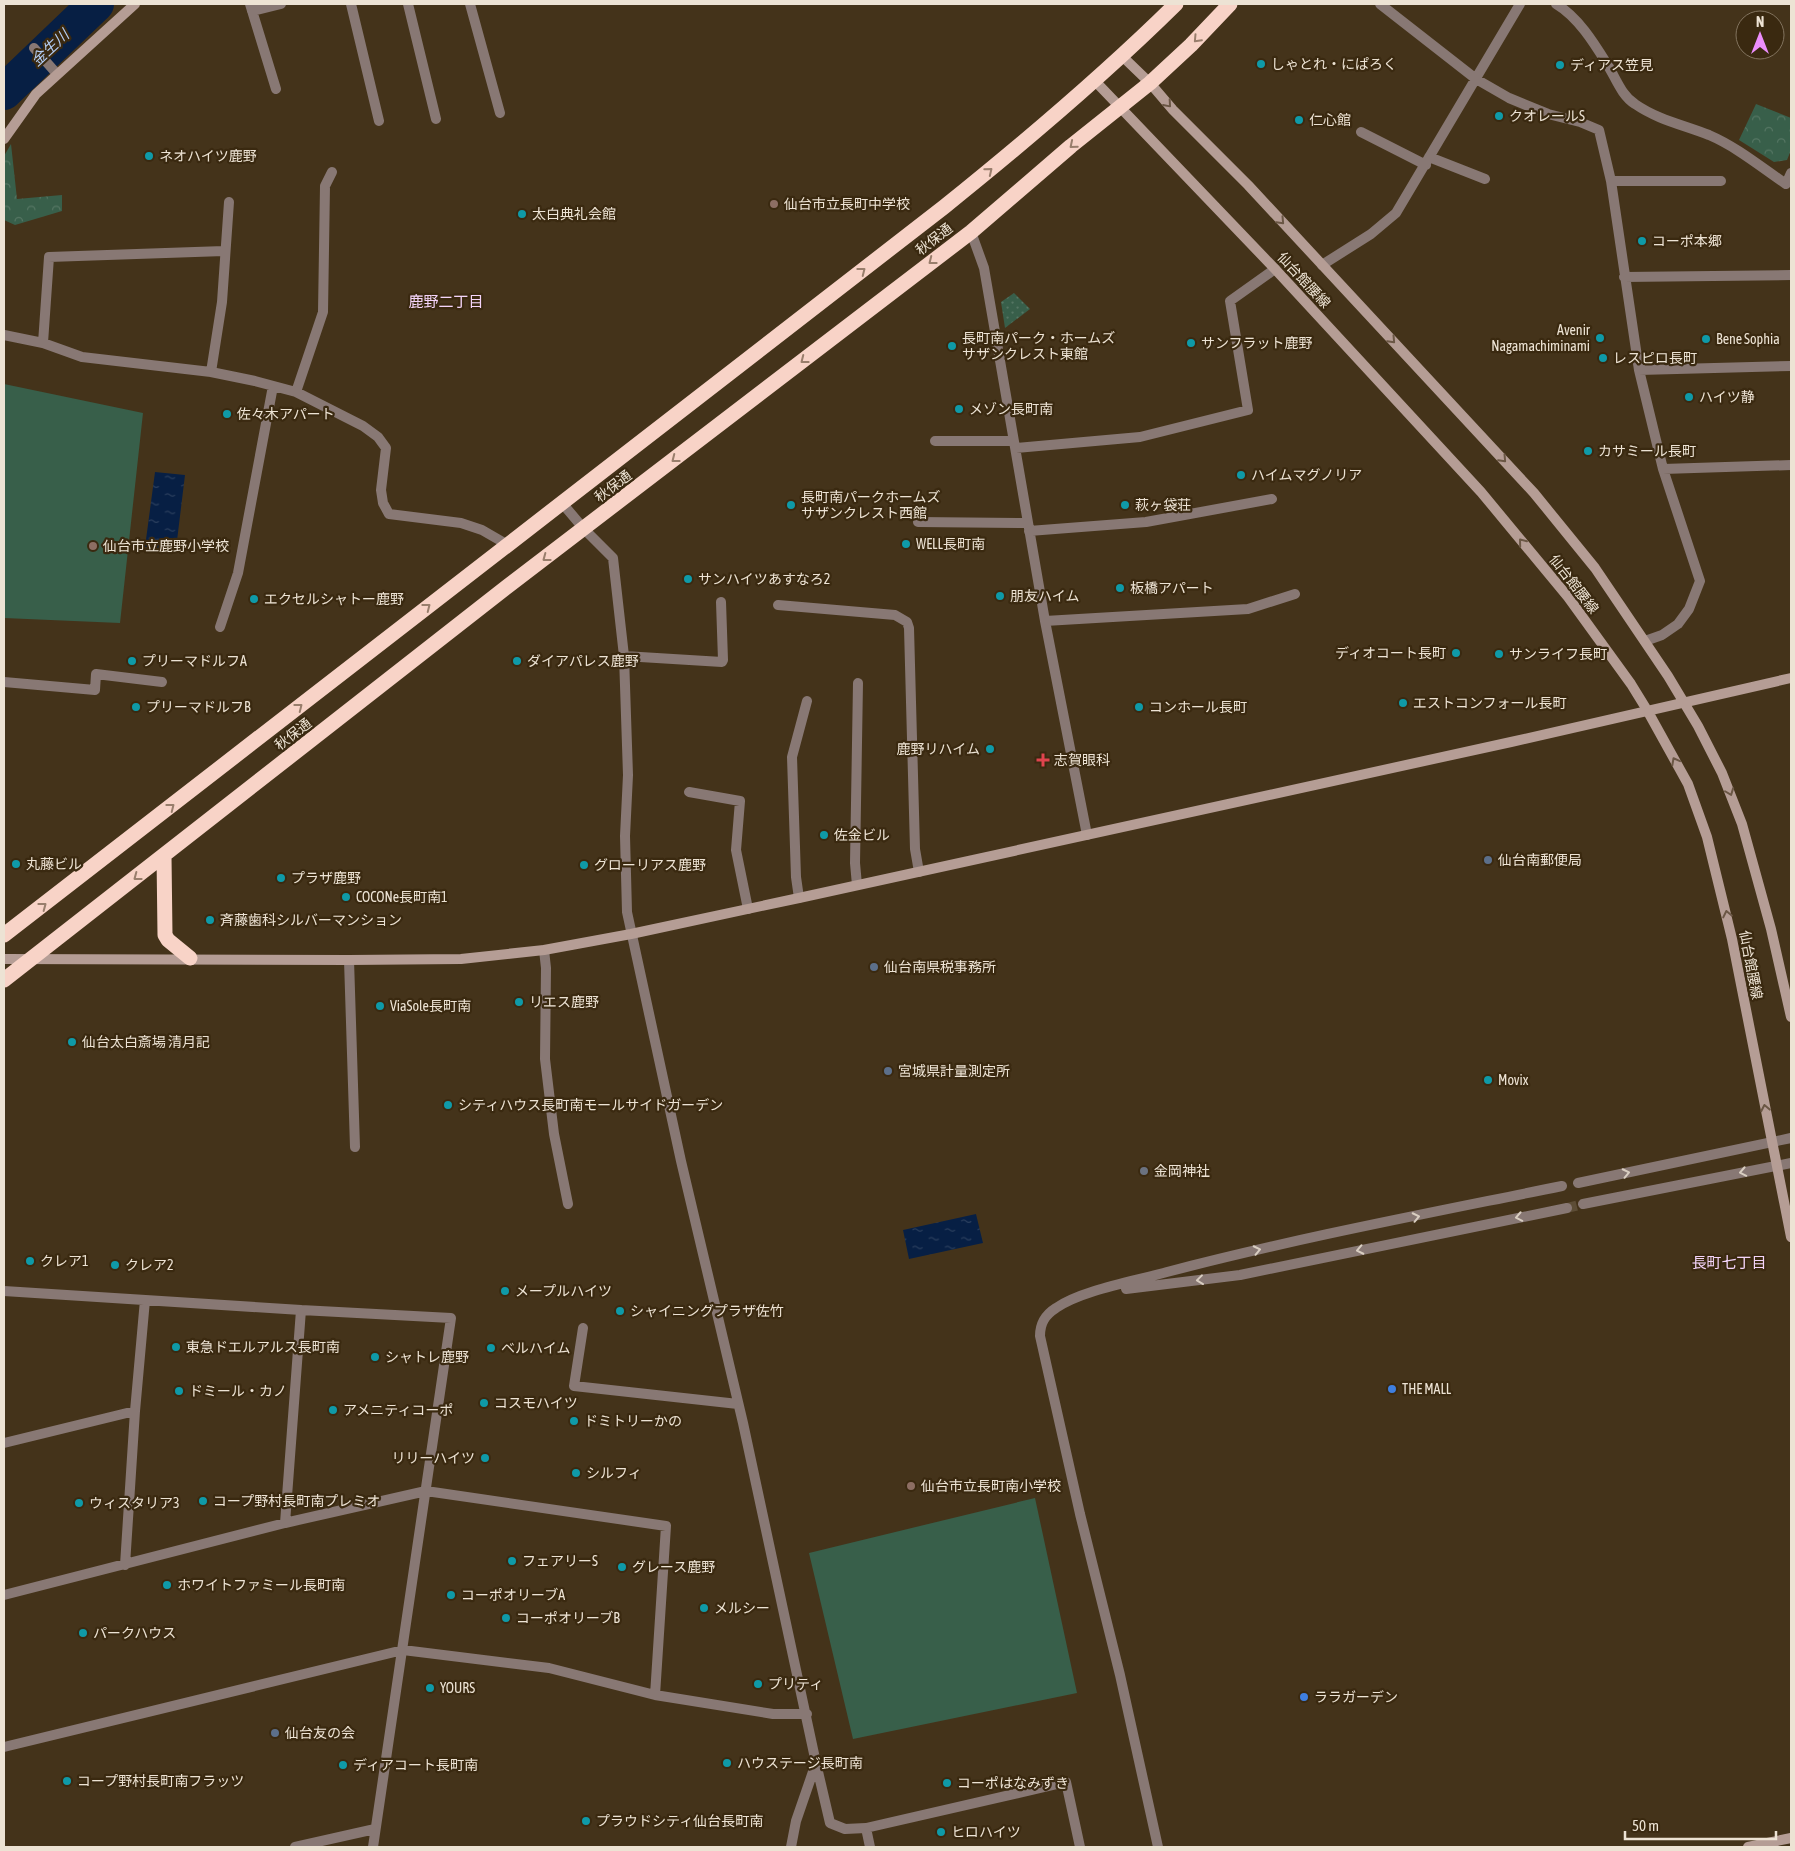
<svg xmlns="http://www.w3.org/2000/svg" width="1795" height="1851" font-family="'Asap Condensed','Noto Sans JP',sans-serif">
<defs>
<pattern id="grass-dots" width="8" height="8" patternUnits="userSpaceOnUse" patternTransform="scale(1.25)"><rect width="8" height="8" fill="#385f4a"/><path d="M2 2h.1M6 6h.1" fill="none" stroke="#557663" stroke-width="1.8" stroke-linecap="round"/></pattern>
<pattern id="park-crowns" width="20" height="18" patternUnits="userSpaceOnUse" patternTransform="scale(1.25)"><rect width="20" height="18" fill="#385f4a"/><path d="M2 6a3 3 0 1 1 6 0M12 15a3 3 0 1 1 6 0" fill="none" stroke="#557663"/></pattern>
<pattern id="water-ripples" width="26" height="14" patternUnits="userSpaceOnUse" patternTransform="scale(1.25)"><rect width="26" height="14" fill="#071f44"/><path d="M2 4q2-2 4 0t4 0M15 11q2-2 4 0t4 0" fill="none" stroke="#2b3f5e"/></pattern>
</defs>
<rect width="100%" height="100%" fill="#44331a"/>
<path fill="url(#grass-dots)" d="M 1014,293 L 1030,309 L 1005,328 L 1001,302 Z"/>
<path fill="url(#park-crowns)" d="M 1756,104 L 1791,118 L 1791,150 L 1787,160 L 1774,162 L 1739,140 Z
M 11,144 L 17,199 L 62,195 L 62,211 L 15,225 L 4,220 L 4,156 Z"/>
<path fill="#385f4a" d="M 4,384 L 143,413 L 120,623 L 4,618 Z
M 1035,1498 L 1077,1693 L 853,1739 L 809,1553 Z"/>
<path fill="url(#water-ripples)" d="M 155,472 L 185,475 L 176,549 L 145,547 Z
M 976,1214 L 983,1243 L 909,1259 L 903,1230 Z"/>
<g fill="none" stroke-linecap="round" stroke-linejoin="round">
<path stroke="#071f44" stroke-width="36" d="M 4,92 L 96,4"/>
<path stroke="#5d4d36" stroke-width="10" stroke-dasharray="10 5" stroke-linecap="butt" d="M 1567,1208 L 1583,1204"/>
<path stroke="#887874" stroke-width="10" d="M 250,4 L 276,89
M 351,4 L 379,121
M 408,4 L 436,119
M 470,4 L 500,113
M 1380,4 L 1476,79 L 1509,98 L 1548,114 L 1580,122 L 1599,130 L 1611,181 L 1639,370 L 1663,469 L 1700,581 L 1689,609 L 1678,624 L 1662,635 L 1645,641
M 1556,4 C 1578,17 1594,43 1607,64 C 1616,78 1621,95 1635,104 C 1658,120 1684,125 1709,135 C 1737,147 1761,167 1786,184 L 1791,173
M 252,11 L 281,4
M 34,48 L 57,74
M 1361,132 L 1426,165
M 1429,157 L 1485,179
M 1611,181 L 1721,181
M 971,232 L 984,268 L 1045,621 L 1087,835
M 1322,265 L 1371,234 L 1396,213 L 1520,4
M 1624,277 L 1791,275
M 4,335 L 43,343 L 82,357 L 211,372 L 255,381 L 296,392 L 363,426 L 378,437 L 386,448 L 381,490 L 383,503 L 389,514 L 461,523 L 482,530 L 508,545
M 43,343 L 49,257 L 224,251
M 1639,370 L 1791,366
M 211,372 L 222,302 L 229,202
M 296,392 L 323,312 L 325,186 L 332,172
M 935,441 L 1014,441
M 1016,448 L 1140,437 L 1248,410 L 1230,301 L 1275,269
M 1663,469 L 1791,465
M 562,503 L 584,529 L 613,558 L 624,656 L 628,775 L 625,836 L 627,912 L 681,1161 L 743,1423 L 816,1763 L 796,1821 L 791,1847
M 918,522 L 1028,523
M 1029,531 L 1146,522 L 1272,499
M 778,605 L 895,615 L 907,622 L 909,628 L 915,849 L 919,872
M 1045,621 L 1248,609 L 1295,594
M 220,627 L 238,573 L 273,386
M 624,656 L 722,662 L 723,660 L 721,602
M 4,682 L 95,690 L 96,674 L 162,682
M 689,792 L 740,801 L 736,850 L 748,909
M 857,885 L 855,863 L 858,683
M 799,898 L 796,877 L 792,757 L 807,701
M 544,950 L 546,968 L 545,1059 L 554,1134 L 568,1204
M 349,960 L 355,1147
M 1578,1183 L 1791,1138
M 1583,1204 L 1791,1163
M 1126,1289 L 1240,1275 L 1567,1208
M 4,1291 L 301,1310 L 451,1318 L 373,1847
M 583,1328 L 574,1386 L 738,1404
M 4,1443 L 135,1411
M 285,1523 L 301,1310
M 125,1565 L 135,1411 L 145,1300
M 4,1595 L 285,1523 L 426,1491 L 666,1526 L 655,1695
M 4,1747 L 403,1650 L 549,1668 L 655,1695 L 773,1714 L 807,1714
M 816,1763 L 830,1823 L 845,1829 L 866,1828
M 295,1847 L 375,1829
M 870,1847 L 866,1828 L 1066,1782 L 1080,1847
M 1158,1847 L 1120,1675 L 1080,1514 L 1040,1336 C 1040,1323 1045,1315 1056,1308 C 1082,1290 1136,1281 1167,1272 C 1297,1238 1430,1213 1562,1186"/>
<path stroke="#b59d95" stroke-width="10" d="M 1122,56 L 1150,83 L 1173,110 L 1248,185 L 1534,493 L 1595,568 L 1668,676 L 1698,726 L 1722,773 L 1742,824 L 1771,929 L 1791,1017
M 1095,81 L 1275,269 L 1481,492 L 1568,597 L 1631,684 L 1647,710 L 1688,784 L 1707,837 L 1732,939 L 1791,1237
M 4,139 L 36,94 L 135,4
M 4,959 L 349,960 L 461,959 L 544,950 L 631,934 L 799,898 L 1511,742 L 1791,678
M 1748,1847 L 1791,1838"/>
<path stroke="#f8d3c7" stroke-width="15" d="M 164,856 L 165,935 L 168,940 L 190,958
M 4,935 L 944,207 C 1025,142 1102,77 1176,4
M 4,980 L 508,586 L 971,232 L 1071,146 L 1150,83 L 1191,45 L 1230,4"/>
</g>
<defs><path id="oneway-chevron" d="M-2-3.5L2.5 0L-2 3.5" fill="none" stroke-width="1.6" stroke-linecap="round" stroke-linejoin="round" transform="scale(1.25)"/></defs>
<g stroke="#997e6c">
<use href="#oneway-chevron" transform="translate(1197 39) rotate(133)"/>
<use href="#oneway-chevron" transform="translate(1073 145) rotate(140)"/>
<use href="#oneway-chevron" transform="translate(989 171) rotate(-39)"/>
<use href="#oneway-chevron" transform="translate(932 261) rotate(142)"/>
<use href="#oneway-chevron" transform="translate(862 271) rotate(-38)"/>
<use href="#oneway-chevron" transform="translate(804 360) rotate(142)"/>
<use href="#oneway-chevron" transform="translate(675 459) rotate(142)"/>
<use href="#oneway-chevron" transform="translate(546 558) rotate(143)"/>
<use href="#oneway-chevron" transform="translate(427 607) rotate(-38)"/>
<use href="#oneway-chevron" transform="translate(299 707) rotate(-38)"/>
<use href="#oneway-chevron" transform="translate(171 807) rotate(-38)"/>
<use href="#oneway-chevron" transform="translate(137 877) rotate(143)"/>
<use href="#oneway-chevron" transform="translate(43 906) rotate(-37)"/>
</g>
<g stroke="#6b5745">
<use href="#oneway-chevron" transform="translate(1168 104) rotate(49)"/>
<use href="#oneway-chevron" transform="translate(1281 221) rotate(47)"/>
<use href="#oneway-chevron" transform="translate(1392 340) rotate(47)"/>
<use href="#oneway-chevron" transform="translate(1503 459) rotate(47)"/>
<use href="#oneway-chevron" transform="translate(1522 542) rotate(-129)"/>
<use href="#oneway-chevron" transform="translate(1675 761) rotate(-118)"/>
<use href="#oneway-chevron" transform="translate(1730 792) rotate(69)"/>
<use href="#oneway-chevron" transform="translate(1727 914) rotate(-102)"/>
<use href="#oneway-chevron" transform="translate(1765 1108) rotate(-101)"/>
</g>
<g stroke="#d9cec1">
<use href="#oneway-chevron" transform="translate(1743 1172) rotate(169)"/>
<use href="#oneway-chevron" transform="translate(1626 1173) rotate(-12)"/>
<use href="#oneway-chevron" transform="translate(1416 1217) rotate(-12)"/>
<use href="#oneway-chevron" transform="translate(1519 1217) rotate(169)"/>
<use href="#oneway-chevron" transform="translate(1257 1250) rotate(-12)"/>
<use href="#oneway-chevron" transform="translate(1360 1250) rotate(168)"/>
<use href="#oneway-chevron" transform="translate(1200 1280) rotate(173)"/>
</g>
<g fill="#0f9aa8" stroke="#3a2910" stroke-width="2">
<circle cx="1261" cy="64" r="5"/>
<circle cx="1560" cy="65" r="5"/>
<circle cx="1499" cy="116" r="5"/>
<circle cx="1299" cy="120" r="5"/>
<circle cx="149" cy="156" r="5"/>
<circle cx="522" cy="214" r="5"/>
<circle cx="1642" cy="241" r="5"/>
<circle cx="1600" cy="338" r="5"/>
<circle cx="1706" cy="339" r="5"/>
<circle cx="1191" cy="343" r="5"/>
<circle cx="952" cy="346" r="5"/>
<circle cx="1603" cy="358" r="5"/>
<circle cx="1689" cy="397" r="5"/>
<circle cx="959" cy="409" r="5"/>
<circle cx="227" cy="414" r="5"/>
<circle cx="1588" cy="451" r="5"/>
<circle cx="1241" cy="475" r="5"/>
<circle cx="791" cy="505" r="5"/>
<circle cx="1125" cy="505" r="5"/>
<circle cx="906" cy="544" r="5"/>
<circle cx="688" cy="579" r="5"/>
<circle cx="1120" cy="588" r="5"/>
<circle cx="1000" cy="596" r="5"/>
<circle cx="254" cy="599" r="5"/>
<circle cx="1456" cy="653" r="5"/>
<circle cx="1499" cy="654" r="5"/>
<circle cx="132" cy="661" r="5"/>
<circle cx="517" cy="661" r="5"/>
<circle cx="1403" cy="703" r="5"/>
<circle cx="136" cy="707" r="5"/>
<circle cx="1139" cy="707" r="5"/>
<circle cx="990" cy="749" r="5"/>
<circle cx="824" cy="835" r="5"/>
<circle cx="16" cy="864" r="5"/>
<circle cx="584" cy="865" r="5"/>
<circle cx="281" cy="878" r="5"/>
<circle cx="346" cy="897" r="5"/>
<circle cx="210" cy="920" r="5"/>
<circle cx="519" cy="1002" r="5"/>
<circle cx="380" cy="1006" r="5"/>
<circle cx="72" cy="1042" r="5"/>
<circle cx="1488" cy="1080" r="5"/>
<circle cx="448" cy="1105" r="5"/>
<circle cx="30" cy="1261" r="5"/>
<circle cx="115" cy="1265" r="5"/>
<circle cx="505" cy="1291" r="5"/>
<circle cx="620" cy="1311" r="5"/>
<circle cx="176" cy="1347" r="5"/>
<circle cx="491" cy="1348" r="5"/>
<circle cx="375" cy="1357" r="5"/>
<circle cx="179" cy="1391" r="5"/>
<circle cx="484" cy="1403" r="5"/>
<circle cx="333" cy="1410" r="5"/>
<circle cx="574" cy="1421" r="5"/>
<circle cx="485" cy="1458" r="5"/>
<circle cx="576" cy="1473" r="5"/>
<circle cx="203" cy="1501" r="5"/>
<circle cx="79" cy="1503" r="5"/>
<circle cx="512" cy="1561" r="5"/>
<circle cx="622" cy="1567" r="5"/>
<circle cx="167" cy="1585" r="5"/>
<circle cx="451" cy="1595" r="5"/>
<circle cx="704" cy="1608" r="5"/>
<circle cx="506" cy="1618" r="5"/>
<circle cx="83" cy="1633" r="5"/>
<circle cx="758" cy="1684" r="5"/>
<circle cx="430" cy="1688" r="5"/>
<circle cx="727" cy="1763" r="5"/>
<circle cx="343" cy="1765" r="5"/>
<circle cx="67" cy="1781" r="5"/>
<circle cx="947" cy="1783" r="5"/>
<circle cx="586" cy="1821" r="5"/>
<circle cx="941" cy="1832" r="5"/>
</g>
<g fill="#8d6e63" stroke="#3a2910" stroke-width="2">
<circle cx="774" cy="204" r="5"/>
<circle cx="93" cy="546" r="5"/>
<circle cx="911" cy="1486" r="5"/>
</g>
<path fill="#e0444e" stroke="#3a2910" stroke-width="2" d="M1040.5 752.5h5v5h5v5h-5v5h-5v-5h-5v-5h5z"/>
<g fill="#5c6f8a" stroke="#3a2910" stroke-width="2">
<circle cx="1488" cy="860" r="5"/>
<circle cx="874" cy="967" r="5"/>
<circle cx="888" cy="1071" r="5"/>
<circle cx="275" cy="1733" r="5"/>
</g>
<circle fill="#6b7280" stroke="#3a2910" stroke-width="2" cx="1144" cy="1171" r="5"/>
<g fill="#3f7fe0" stroke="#3a2910" stroke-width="2">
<circle cx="1392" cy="1389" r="5"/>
<circle cx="1304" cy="1697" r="5"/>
</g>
<g text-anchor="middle" stroke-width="4.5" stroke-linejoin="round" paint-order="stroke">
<g font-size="14" fill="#ede3d4" stroke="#3a2910" text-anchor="start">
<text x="1271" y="69">しゃとれ・にぱろく</text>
<text x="1570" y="70">ディアス笠見</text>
<text x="1509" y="121">クオレールS</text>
<text x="1309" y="125">仁心館</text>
<text x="159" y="161">ネオハイツ鹿野</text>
<text x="784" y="209">仙台市立長町中学校</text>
<text x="532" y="219">太白典礼会館</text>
<text x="1652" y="246">コーポ本郷</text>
<text x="1590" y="335" text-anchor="end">Avenir<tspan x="1590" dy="16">Nagamachiminami</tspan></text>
<text x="962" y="343">長町南パーク・ホームズ<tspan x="962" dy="16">サザンクレスト東館</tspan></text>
<text x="1716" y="344">Bene Sophia</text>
<text x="1201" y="348">サンフラット鹿野</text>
<text x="1613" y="363">レスピロ長町</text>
<text x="1699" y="402">ハイツ静</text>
<text x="969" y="414">メゾン長町南</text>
<text x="237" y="419">佐々木アパート</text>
<text x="1598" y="456">カサミール長町</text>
<text x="1251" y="480">ハイムマグノリア</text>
<text x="801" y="502">長町南パークホームズ<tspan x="801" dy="16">サザンクレスト西館</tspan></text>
<text x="1135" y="510">萩ヶ袋荘</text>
<text x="916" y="549">WELL長町南</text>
<text x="103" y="551">仙台市立鹿野小学校</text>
<text x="698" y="584">サンハイツあすなろ2</text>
<text x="1130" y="593">板橋アパート</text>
<text x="1010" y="601">朋友ハイム</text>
<text x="264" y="604">エクセルシャトー鹿野</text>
<text x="1446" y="658" text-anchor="end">ディオコート長町</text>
<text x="1509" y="659">サンライフ長町</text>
<text x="142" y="666">プリーマドルフA</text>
<text x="527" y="666">ダイアパレス鹿野</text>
<text x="1413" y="708">エストコンフォール長町</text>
<text x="146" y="712">プリーマドルフB</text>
<text x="1149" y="712">コンホール長町</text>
<text x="980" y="754" text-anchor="end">鹿野リハイム</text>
<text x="1054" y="765">志賀眼科</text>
<text x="834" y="840">佐金ビル</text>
<text x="1498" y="865">仙台南郵便局</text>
<text x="26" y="869">丸藤ビル</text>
<text x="594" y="870">グローリアス鹿野</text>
<text x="291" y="883">プラザ鹿野</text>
<text x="356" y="902">COCONe長町南1</text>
<text x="220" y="925">斉藤歯科シルバーマンション</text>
<text x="884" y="972">仙台南県税事務所</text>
<text x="529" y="1007">リエス鹿野</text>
<text x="390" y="1011">ViaSole長町南</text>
<text x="82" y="1047">仙台太白斎場 清月記</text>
<text x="898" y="1076">宮城県計量測定所</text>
<text x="1498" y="1085">Movix</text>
<text x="458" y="1110">シティハウス長町南モールサイドガーデン</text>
<text x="1154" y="1176">金岡神社</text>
<text x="40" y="1266">クレア1</text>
<text x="125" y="1270">クレア2</text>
<text x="515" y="1296">メープルハイツ</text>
<text x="630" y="1316">シャイニングプラザ佐竹</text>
<text x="186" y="1352">東急ドエルアルス長町南</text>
<text x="501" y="1353">ベルハイム</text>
<text x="385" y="1362">シャトレ鹿野</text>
<text x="1402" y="1394">THE MALL</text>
<text x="189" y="1396">ドミール・カノ</text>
<text x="494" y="1408">コスモハイツ</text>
<text x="343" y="1415">アメニティコーポ</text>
<text x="584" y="1426">ドミトリーかの</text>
<text x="475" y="1463" text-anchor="end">リリーハイツ</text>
<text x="586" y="1478">シルフィ</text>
<text x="921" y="1491">仙台市立長町南小学校</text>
<text x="213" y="1506">コープ野村長町南プレミオ</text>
<text x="89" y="1508">ウィスタリア3</text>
<text x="522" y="1566">フェアリーS</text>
<text x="632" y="1572">グレース鹿野</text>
<text x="177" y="1590">ホワイトファミール長町南</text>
<text x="461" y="1600">コーポオリーブA</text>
<text x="714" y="1613">メルシー</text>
<text x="516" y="1623">コーポオリーブB</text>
<text x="93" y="1638">パークハウス</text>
<text x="768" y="1689">プリティ</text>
<text x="440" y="1693">YOURS</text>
<text x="1314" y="1702">ララガーデン</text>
<text x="285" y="1738">仙台友の会</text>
<text x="737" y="1768">ハウステージ長町南</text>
<text x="353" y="1770">ディアコート長町南</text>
<text x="77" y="1786">コープ野村長町南フラッツ</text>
<text x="957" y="1788">コーポはなみずき</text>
<text x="596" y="1826">プラウドシティ仙台長町南</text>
<text x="951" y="1837">ヒロハイツ</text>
</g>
<g font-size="14" fill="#ede3d4" stroke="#3a2910">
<text transform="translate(934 239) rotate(-38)" y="5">秋保通</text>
<text transform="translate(1304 280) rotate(47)" y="5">仙台館腰線</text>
<text transform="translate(613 486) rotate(-37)" y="5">秋保通</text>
<text transform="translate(1574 584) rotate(52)" y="5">仙台館腰線</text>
<text transform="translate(293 734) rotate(-38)" y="5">秋保通</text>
<text transform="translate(1751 965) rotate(79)" y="5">仙台館腰線</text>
</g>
<g font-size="15" font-style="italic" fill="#b4cef6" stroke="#3a2910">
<text transform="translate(50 48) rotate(-43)" y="5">金生川</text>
</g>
<g font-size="15" fill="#f4d4f9" stroke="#3a2910">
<text x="446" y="307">鹿野二丁目</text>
<text x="1729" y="1268">長町七丁目</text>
</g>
</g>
<rect width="1795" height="1851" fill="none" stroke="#ede3d4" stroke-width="10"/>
<g transform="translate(1760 35)"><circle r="24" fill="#3a2910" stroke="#82735e"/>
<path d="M0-4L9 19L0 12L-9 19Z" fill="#eb8dfc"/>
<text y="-8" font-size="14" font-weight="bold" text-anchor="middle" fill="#ede3d4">N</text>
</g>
<path d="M1625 1831v8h151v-8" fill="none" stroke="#ede3d4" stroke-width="2.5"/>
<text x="1632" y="1831" font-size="15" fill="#ede3d4" stroke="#3a2910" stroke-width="4" paint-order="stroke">50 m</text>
</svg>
